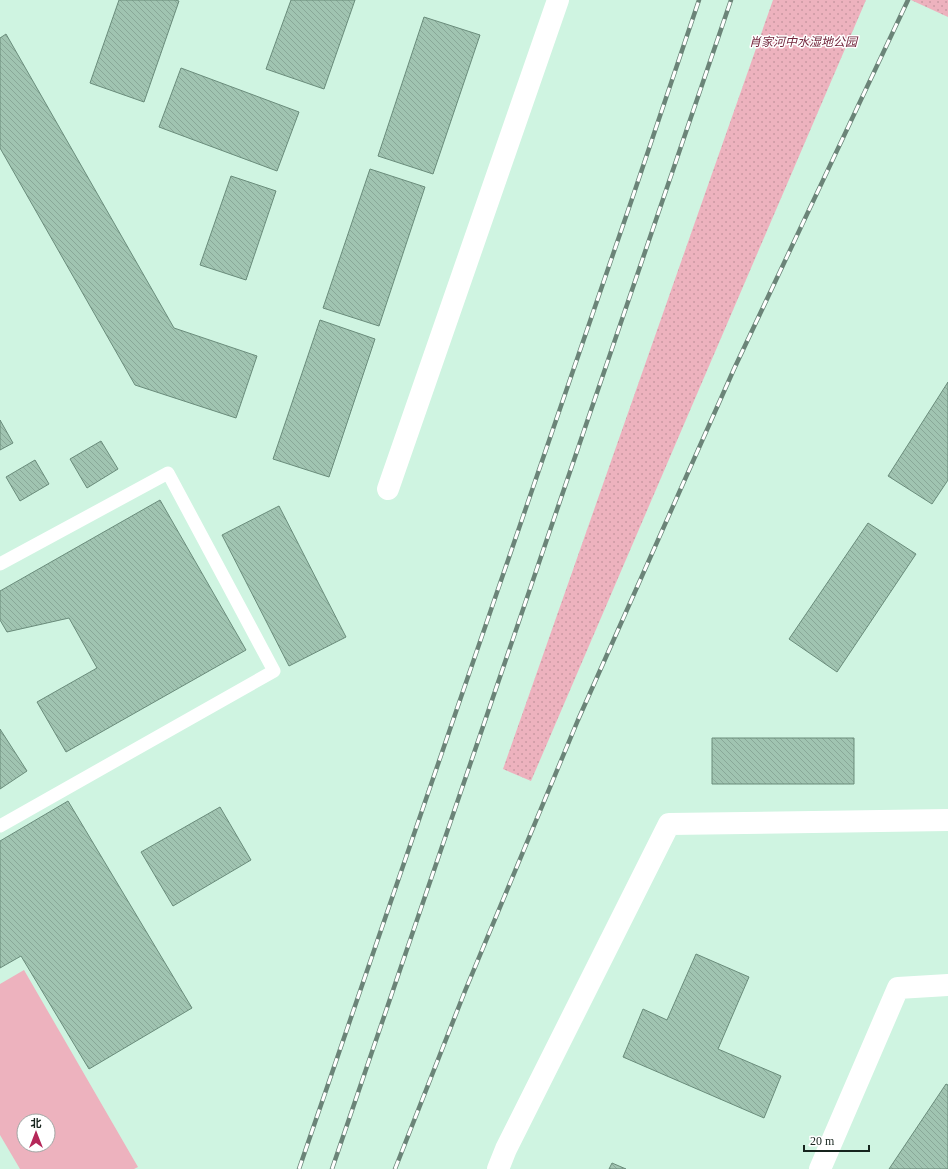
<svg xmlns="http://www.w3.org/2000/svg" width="948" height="1169" font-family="'Times New Roman','Noto Sans SC',serif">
<defs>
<pattern id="park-dots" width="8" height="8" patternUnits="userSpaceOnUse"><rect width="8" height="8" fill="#edb2be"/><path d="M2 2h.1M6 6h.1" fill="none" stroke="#ca99a3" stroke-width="1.8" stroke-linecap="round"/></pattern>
<pattern id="building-back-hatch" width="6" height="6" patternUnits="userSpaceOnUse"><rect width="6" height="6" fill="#a0c4b1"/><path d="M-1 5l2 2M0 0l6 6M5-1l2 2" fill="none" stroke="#89a898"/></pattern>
</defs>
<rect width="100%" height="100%" fill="#cff4e1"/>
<path fill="url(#park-dots)" d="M 773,0 L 866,0 L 531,781 L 503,769 Z
M 911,0 L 948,0 L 948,17 Z"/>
<path fill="#edb2be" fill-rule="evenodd" d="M 24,970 L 138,1167 L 134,1169 L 20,1169 L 0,1135 L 0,984 ZM 24,1121 L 48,1121 L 48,1145 L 24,1145 Z"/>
<path fill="url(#building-back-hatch)" stroke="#6a8c7b" d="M 119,0 L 175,0 L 179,1 L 144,102 L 90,83 Z
M 291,0 L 355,0 L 324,89 L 266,69 Z
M 424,17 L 480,35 L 433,174 L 378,156 Z
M 6,34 L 174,328 L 257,356 L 236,418 L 135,385 L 0,148 L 0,38 Z
M 181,68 L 299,112 L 277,171 L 159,127 Z
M 370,169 L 425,187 L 379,326 L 323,308 Z
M 231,176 L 276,191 L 246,280 L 200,265 Z
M 320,320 L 375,339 L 329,477 L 273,459 Z
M 948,382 L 948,480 L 932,504 L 888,476 Z
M 0,420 L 13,443 L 0,450 Z
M 101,441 L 118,469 L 87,488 L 70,459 Z
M 35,460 L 49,484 L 20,501 L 6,477 Z
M 160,500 L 246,650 L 66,752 L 37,702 L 97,668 L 69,618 L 7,632 L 0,620 L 0,591 Z
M 279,506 L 346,637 L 289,666 L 222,535 Z
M 868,523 L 916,554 L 837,672 L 789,639 Z
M 0,729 L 27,771 L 0,789 Z
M 712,738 L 854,738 L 854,784 L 712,784 Z
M 68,801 L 192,1008 L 89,1069 L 21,956 L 0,968 L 0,841 Z
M 220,807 L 251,860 L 173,906 L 141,852 Z
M 696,954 L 749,977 L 718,1049 L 781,1076 L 764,1118 L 623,1057 L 643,1009 L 667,1020 Z
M 946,1084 L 948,1085 L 948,1169 L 889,1169 Z
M 612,1163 L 626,1169 L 609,1169 Z"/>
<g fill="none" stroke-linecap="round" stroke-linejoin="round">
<path stroke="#fff" stroke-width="13" d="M 0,564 L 168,473 L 274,671 L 0,826"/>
<path stroke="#fff" stroke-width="22" d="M 498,1169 L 506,1149 L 669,824 L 948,820
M 820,1169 L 898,988 L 948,985"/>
<path stroke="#fff" stroke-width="22" d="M 388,489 L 558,0"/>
<defs>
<path id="rail" d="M 299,1169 L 632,199 L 699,0
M 332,1169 L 731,0
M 395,1169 L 465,991 L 578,720 L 734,369 L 908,0"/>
</defs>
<use href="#rail" stroke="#6b8478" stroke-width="4.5"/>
<use href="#rail" stroke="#fff" stroke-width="3" stroke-dasharray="9" stroke-linecap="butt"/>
</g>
<g text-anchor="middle" stroke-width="3" stroke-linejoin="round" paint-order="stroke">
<g font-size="12" font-style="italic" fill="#73273d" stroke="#fff">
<text x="803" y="46">肖家河中水湿地公园</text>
</g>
</g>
<g transform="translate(36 1133)"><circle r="19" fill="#ffffff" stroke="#a2a7a5"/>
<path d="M0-3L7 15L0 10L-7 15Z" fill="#b52759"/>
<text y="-6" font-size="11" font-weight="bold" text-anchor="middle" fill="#16241d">北</text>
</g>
<path d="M804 1145v6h65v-6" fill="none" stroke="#16241d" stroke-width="2"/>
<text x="810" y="1145" font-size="12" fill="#16241d" stroke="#ffffff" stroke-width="3" paint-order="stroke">20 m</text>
</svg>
